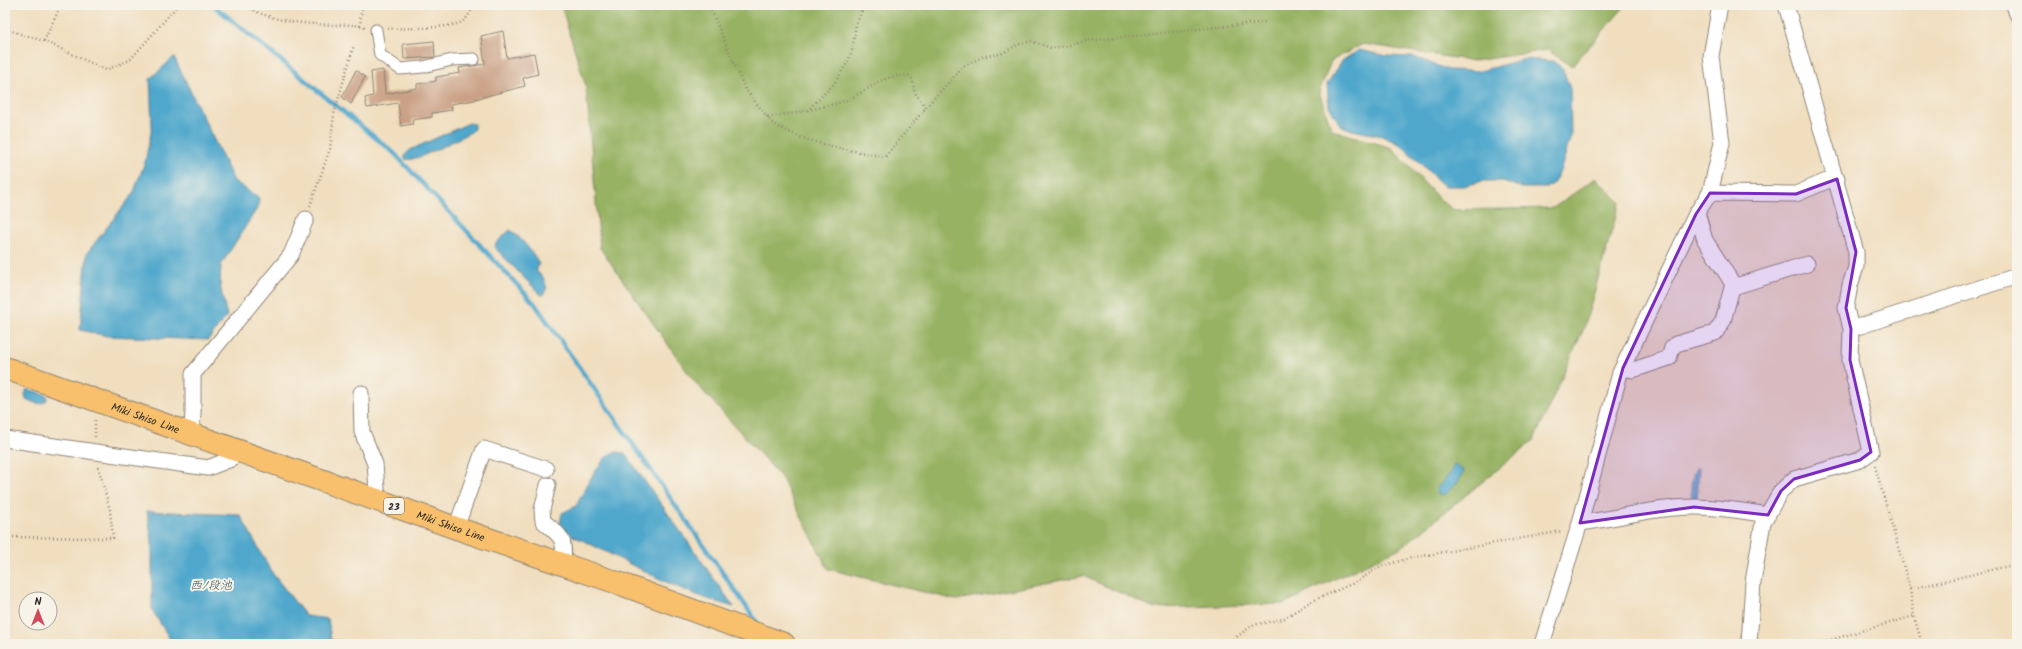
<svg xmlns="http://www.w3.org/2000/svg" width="2022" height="649" font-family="Kalam,'Klee One',sans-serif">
<rect width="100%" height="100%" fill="#f7f3e8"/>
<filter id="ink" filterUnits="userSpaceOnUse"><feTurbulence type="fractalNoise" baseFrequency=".025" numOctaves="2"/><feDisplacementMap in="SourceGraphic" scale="8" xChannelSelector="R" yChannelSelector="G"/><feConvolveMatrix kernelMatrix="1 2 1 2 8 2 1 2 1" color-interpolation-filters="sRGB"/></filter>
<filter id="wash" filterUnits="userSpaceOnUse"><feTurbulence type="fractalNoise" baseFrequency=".012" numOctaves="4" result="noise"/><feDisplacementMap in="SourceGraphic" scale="16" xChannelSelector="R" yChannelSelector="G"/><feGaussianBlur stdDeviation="0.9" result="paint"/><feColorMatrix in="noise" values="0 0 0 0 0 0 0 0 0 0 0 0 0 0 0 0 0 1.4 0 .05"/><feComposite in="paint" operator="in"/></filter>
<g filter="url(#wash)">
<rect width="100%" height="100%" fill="#f0debf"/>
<path fill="#97b264" stroke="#616e48" d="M 561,5 L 1626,5 L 1572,66 L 1547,50 L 1474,61 L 1363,44 L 1331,61 L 1319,92 L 1332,130 L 1392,148 L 1440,200 L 1454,210 L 1553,208 L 1596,178 L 1620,202 L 1584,328 L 1534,440 L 1402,547 L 1283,604 L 1154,608 L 1083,576 L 956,600 L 828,569 L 781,477 L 693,380 L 600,248 L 586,87 Z"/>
<path fill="#4fa7cc" stroke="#3d697c" d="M 1359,50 L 1387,56 L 1414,57 L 1449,70 L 1480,71 L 1525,59 L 1553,61 L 1562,68 L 1570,88 L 1571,136 L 1561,169 L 1553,184 L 1546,188 L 1522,188 L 1503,181 L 1483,181 L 1464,186 L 1444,186 L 1401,145 L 1382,136 L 1352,130 L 1340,125 L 1329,106 L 1327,84 L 1343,60 Z
M 174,57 L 234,181 L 259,198 L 258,207 L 221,265 L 220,285 L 227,316 L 208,340 L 107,336 L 80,330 L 87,253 L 133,194 L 145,162 L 152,127 L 150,79 Z
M 469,123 L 474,124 L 474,129 L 471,132 C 460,137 414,164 405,159 L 405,155 L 410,150 Z
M 510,230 C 518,234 536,256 539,264 L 537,267 L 537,272 L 543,277 L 547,288 L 542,296 L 495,248 L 496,243 Z
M 27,389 L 47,395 L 47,400 C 41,406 34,403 26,399 L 25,394 Z
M 614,452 L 625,453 L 734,607 C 676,592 626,560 571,535 L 560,524 L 562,513 L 576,506 L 592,476 L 605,458 Z
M 1455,464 L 1464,471 L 1459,481 L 1445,495 L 1437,494 L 1436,489 L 1448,476 Z
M 1696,468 L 1699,468 L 1697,503 L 1694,504 C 1689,495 1691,476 1696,468 Z
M 147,511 L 240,515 L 273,574 L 306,616 L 328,619 L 331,640 L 360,644 L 173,644 L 152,610 L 152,542 Z"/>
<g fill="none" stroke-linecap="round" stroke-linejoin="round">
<path stroke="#4fa7cc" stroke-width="4.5" d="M 213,5 L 394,153 L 535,304 L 757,622"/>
</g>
<g id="blocks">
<path fill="#caa186" d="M 503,31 L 507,58 L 534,53 L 538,74 L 523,78 L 525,86 L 475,99 L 475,100 L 451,104 L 452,110 L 432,113 L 432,117 L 412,120 L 413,124 L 401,126 L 398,103 L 367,108 L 365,98 L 373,96 L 371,72 L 383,70 L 385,94 L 417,88 L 417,84 L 436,81 L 436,77 L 460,73 L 459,68 L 485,64 L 481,36 Z
M 434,41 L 435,57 L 404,59 L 403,44 Z
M 356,70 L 365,77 L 351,104 L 342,97 Z"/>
</g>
</g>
<g filter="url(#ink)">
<use href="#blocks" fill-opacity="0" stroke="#8e8475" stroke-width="1"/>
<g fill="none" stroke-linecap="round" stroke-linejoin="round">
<defs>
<path id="pedestrian" d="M 376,30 L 380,55 L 400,69 L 423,67 L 452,60 L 474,59"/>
<path id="minor" d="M 2014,5 L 2017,14
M 1710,193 L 1796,194 L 1829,180 L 1837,179
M 1733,287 L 1807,264
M 1851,329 L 2017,276
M 1623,368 L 1633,370 L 1669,358 L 1672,348 L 1676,344 L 1715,333 L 1723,321 L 1733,284 L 1705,240 L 1699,219 L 1696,214
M 361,393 L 362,432 L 375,464 L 377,488 L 375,500
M 191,435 L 193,414 L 193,374 L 291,255 L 306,219
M 5,439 L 208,468 L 231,459 L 235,449
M 548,485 L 542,510 L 543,521 C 563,538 565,538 563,564
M 1580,523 C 1618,518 1657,507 1695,507 C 1720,507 1743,511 1768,515
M 456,528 L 484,449 L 546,469
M 1542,644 L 1580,523 L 1620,373 L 1696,214 L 1710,193 L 1722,143 L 1711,56 L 1720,5
M 1749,644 L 1753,582 L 1763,522 L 1781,491 L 1794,479 L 1860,460 L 1871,452 L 1850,360 L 1851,329 L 1846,308 L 1850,285 L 1856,267 L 1856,252 L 1786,5"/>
<g id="primary">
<path id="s1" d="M 5,368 L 456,528 L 618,583 L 784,644"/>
</g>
</defs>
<use href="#pedestrian" stroke="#8e8475" stroke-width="13"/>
<use href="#minor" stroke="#8e8475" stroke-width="17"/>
<use href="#primary" stroke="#8e8475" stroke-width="24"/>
<path stroke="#8e8475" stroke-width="2.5" stroke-dasharray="1 3" stroke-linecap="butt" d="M 243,5 C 274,22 297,23 331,25 C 342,25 354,24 365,27
M 706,5 L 712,12 L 745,89 L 773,124 L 802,138 L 834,147 L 885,157 L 933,99 L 964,66 L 984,56 L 1001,54 L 1017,45 L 1031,41 L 1051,48 L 1067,46 L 1086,41 L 1266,22
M 360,26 L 362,5
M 5,29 L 44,41 L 106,70 L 130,60 L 178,5
M 388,29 C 403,28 453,29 463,21 C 468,18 472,10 473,5
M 44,41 L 61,5
M 810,108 L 834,84 L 847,63 L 852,51 L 856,24 L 865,5
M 768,117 C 791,114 816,109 838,103 C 864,96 881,72 909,76 L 912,79 L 915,93 L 926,108
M 310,206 L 330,149 L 334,114 L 354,45
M 95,437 L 95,418
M 1875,466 L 1910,589 L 1914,616 L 1922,644
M 5,537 L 113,538 L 110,510 L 98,466
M 1910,589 L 2017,564
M 1227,644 L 1253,625 L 1283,619 L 1310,602 L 1354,583 L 1381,566 L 1411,558 L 1563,531
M 1816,644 L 1914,616"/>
<use href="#pedestrian" stroke="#fff" stroke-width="11"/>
<use href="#minor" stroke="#fff" stroke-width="15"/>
<use href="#primary" stroke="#f8bf6c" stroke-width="22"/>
</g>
</g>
<path fill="#7b2cbf" fill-opacity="0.2" stroke="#7b2cbf" stroke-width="3" stroke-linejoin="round" d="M 1837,179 L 1856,252 L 1846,308 L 1851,329 L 1850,360 L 1871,452 L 1860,460 L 1794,479 L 1781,491 L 1768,515 L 1694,507 L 1580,523 L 1623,368 L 1696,214 L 1710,193 L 1796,194 Z"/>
<g text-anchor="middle" stroke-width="4" stroke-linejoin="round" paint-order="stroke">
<rect fill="#f7f3e8" stroke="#686764" stroke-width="1" x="384" y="498" width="20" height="16" rx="3"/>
<g font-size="10" font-weight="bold" fill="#2b2b2b">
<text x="394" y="510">23</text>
</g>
<g font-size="11" fill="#2b2b2b" stroke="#f7f3e8">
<text dy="4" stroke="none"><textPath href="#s1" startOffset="149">Miki Shiso Line</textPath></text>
<text dy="4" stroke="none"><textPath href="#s1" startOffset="473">Miki Shiso Line</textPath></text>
</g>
<g font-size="12" font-style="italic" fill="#385663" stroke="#f7f3e8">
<text x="211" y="589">西ﾉ段池</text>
</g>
</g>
<rect width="2022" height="649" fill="none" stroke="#f7f3e8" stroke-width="20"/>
<g transform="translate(38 611)"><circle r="19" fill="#f7f3e8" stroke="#a5a39c"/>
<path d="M0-3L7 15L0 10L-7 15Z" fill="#d1495b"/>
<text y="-6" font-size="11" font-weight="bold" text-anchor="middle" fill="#2b2b2b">N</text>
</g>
</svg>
